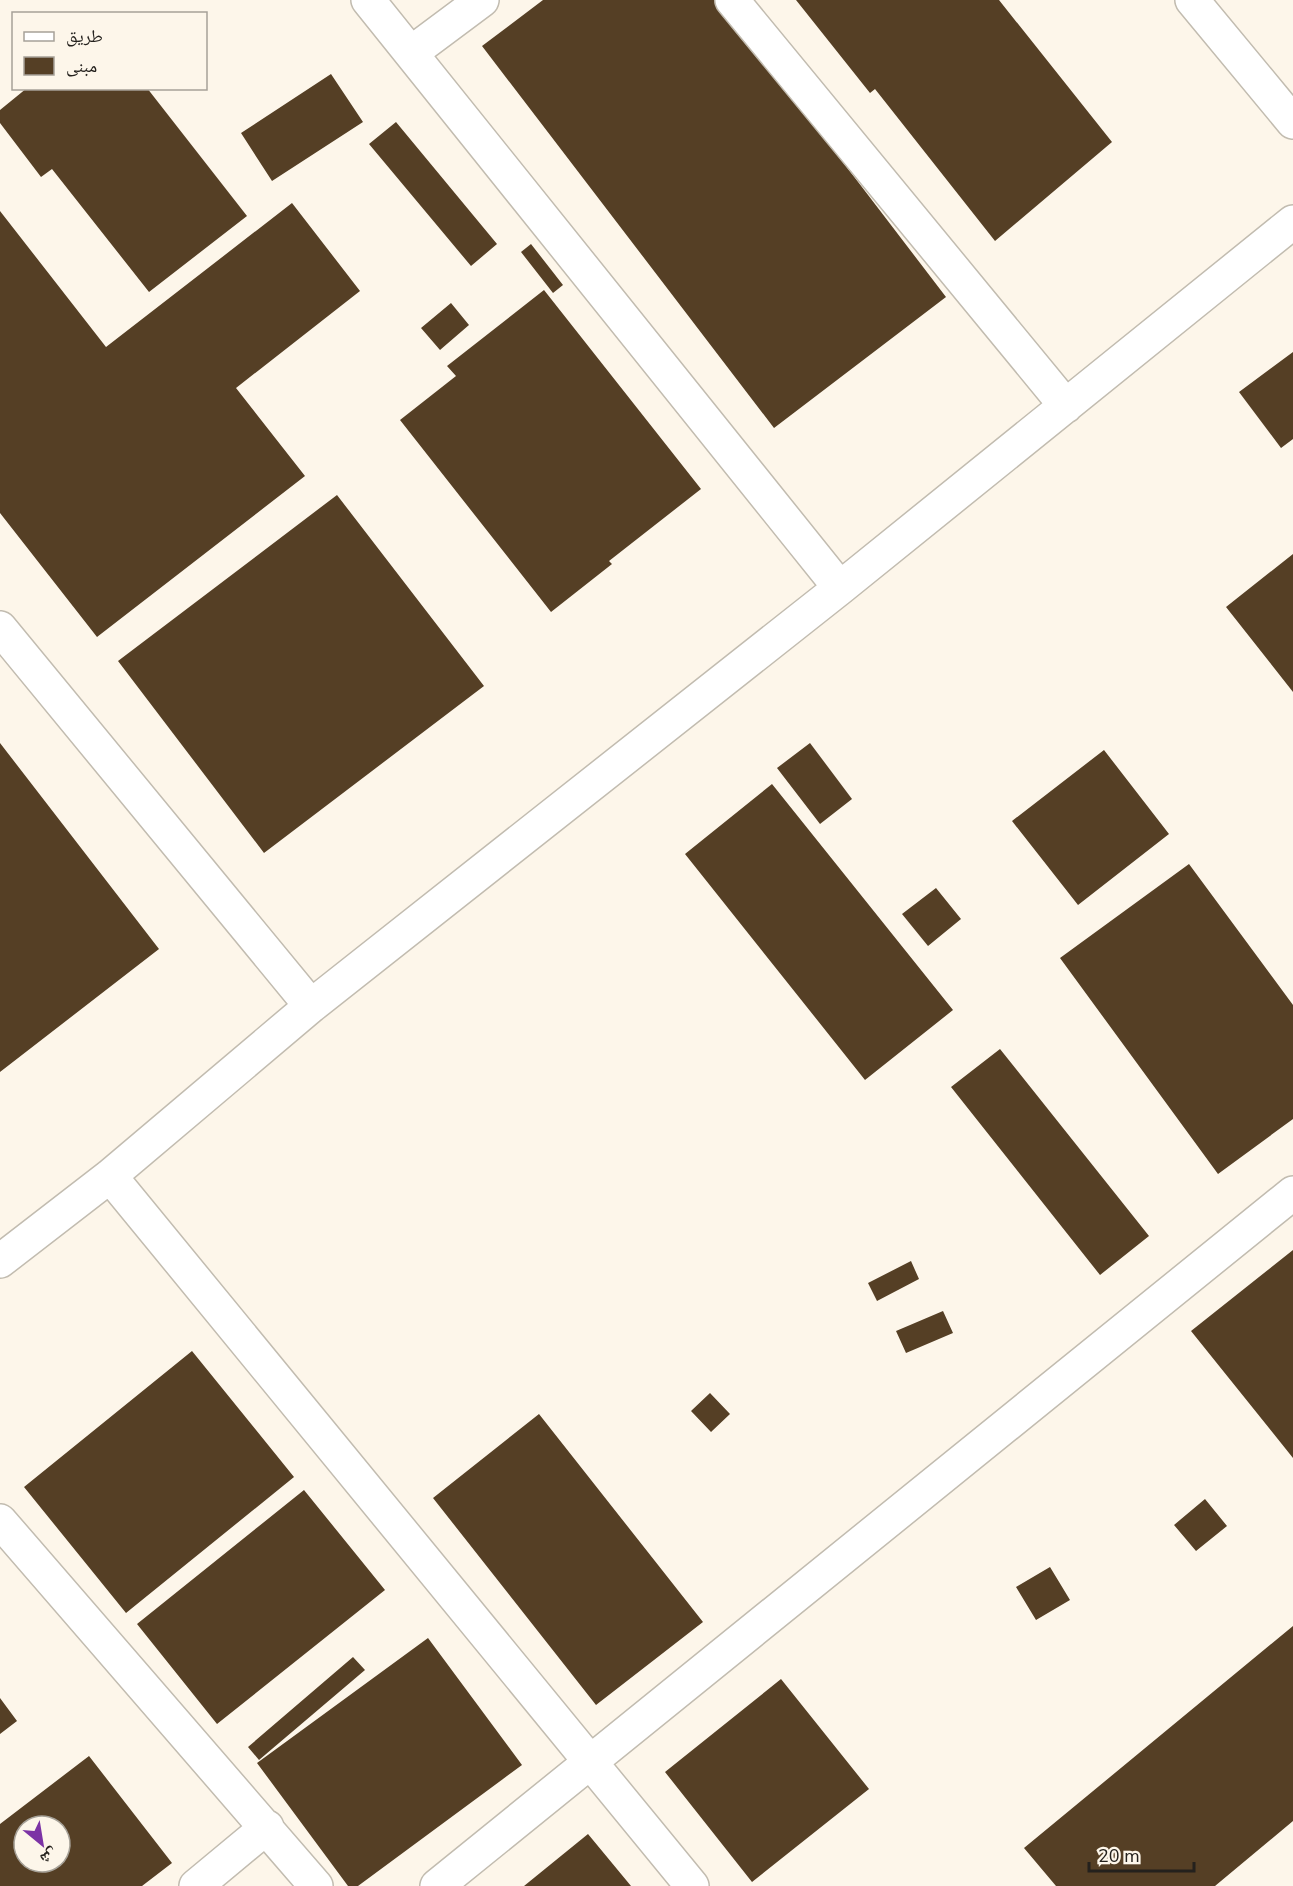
<svg xmlns="http://www.w3.org/2000/svg" width="1293" height="1886" font-family="'Nunito Sans','Noto Naskh Arabic',sans-serif">
<rect width="100%" height="100%" fill="#fdf6ea"/>
<path fill="#553f25" fill-rule="evenodd" d="M 543,0 L 719,0 L 946,297 L 774,428 L 482,46 Z
M 796,0 L 999,0 L 1112,142 L 995,241 L 875,89 L 870,93 Z
M 331,74 L 363,122 L 272,181 L 241,133 Z
M 27,88 L 147,88 L 247,216 L 149,292 L 52,169 L 41,177 L 0,123 L 0,110 Z
M 396,122 L 497,244 L 471,266 L 369,144 Z
M 292,203 L 360,291 L 236,388 L 305,476 L 97,637 L 0,513 L 0,211 L 106,347 Z
M 531,244 L 563,285 L 553,293 L 521,252 Z
M 544,290 L 701,489 L 609,561 L 612,564 L 551,612 L 400,420 L 456,376 L 447,366 Z
M 451,303 L 469,325 L 440,350 L 421,328 Z
M 1293,352 L 1293,439 L 1281,448 L 1239,392 Z
M 337,495 L 484,686 L 264,853 L 118,661 Z
M 1293,554 L 1293,692 L 1226,607 Z
M 0,743 L 159,949 L 0,1072 Z
M 810,743 L 852,799 L 820,824 L 777,768 Z
M 1104,750 L 1169,834 L 1078,905 L 1012,821 Z
M 772,784 L 953,1010 L 865,1080 L 685,854 Z
M 1189,864 L 1293,1005 L 1293,1119 L 1218,1174 L 1060,958 Z
M 936,888 L 961,919 L 928,946 L 902,914 Z
M 1000,1049 L 1149,1236 L 1100,1275 L 951,1087 Z
M 1293,1250 L 1293,1458 L 1191,1331 Z
M 911,1261 L 919,1279 L 877,1301 L 868,1283 Z
M 943,1311 L 953,1333 L 906,1353 L 896,1331 Z
M 192,1351 L 294,1477 L 126,1613 L 24,1487 Z
M 710,1393 L 730,1414 L 711,1432 L 691,1411 Z
M 539,1414 L 703,1622 L 596,1705 L 433,1498 Z
M 304,1490 L 385,1590 L 217,1724 L 137,1624 Z
M 1205,1499 L 1227,1526 L 1196,1551 L 1174,1525 Z
M 1050,1567 L 1070,1600 L 1036,1620 L 1016,1587 Z
M 1293,1626 L 1293,1821 L 1215,1886 L 1056,1886 L 1024,1848 Z
M 428,1638 L 522,1765 L 358,1886 L 348,1886 L 257,1763 Z
M 353,1657 L 365,1670 L 259,1760 L 248,1747 Z
M 781,1679 L 869,1789 L 752,1882 L 665,1772 Z
M 0,1698 L 17,1721 L 0,1734 Z
M 89,1756 L 172,1863 L 142,1886 L 0,1886 L 0,1824 ZM 24,1826 L 60,1826 L 60,1862 L 24,1862 Z
M 588,1834 L 631,1886 L 524,1886 Z"/>
<g fill="none" stroke-linecap="round" stroke-linejoin="round">
<defs>
<path id="minor" d="M 368,0 L 840,588
M 732,0 L 1066,406
M 1192,0 L 1293,122
M 411,53 L 482,0
M 0,628 L 311,1006
M 110,1176 L 692,1886
M 0,1261 L 110,1176 L 311,1006 L 840,588 L 1293,222
M 0,1521 L 316,1886
M 196,1886 L 267,1827
M 437,1886 L 1293,1193"/>
</defs>
<use href="#minor" stroke="#c2bcb0" stroke-width="36"/>
<use href="#minor" stroke="#fff" stroke-width="33"/>
</g>
<rect x="12" y="12" width="195" height="78" fill="#fdf6ea" stroke="#a6a198" stroke-width="1.5"/>
<rect x="24" y="32" width="30" height="9" fill="#ffffff" stroke="#a6a198" stroke-width="1.5"/>
<text x="66" y="42" font-size="18" fill="#24211d">طريق</text>
<rect x="24" y="57" width="30" height="18" fill="#553f25" stroke="#a6a198" stroke-width="1.5"/>
<text x="66" y="72" font-size="18" fill="#24211d">مبنى</text>
<g transform="translate(42 1844) rotate(150)"><circle r="28" fill="#fdf6ea" stroke="#a6a198" stroke-width="1.5"/>
<path d="M0-4.5L10 22L0 15L-10 22Z" fill="#7c33a5"/>
<text y="-9" font-size="16" font-weight="bold" text-anchor="middle" fill="#24211d">ش</text>
</g>
<path d="M1089 1862v9h105v-9" fill="none" stroke="#24211d" stroke-width="3"/>
<text x="1098" y="1862" font-size="18" fill="#24211d" stroke="#fdf6ea" stroke-width="4.5" paint-order="stroke">20 m</text>
</svg>
